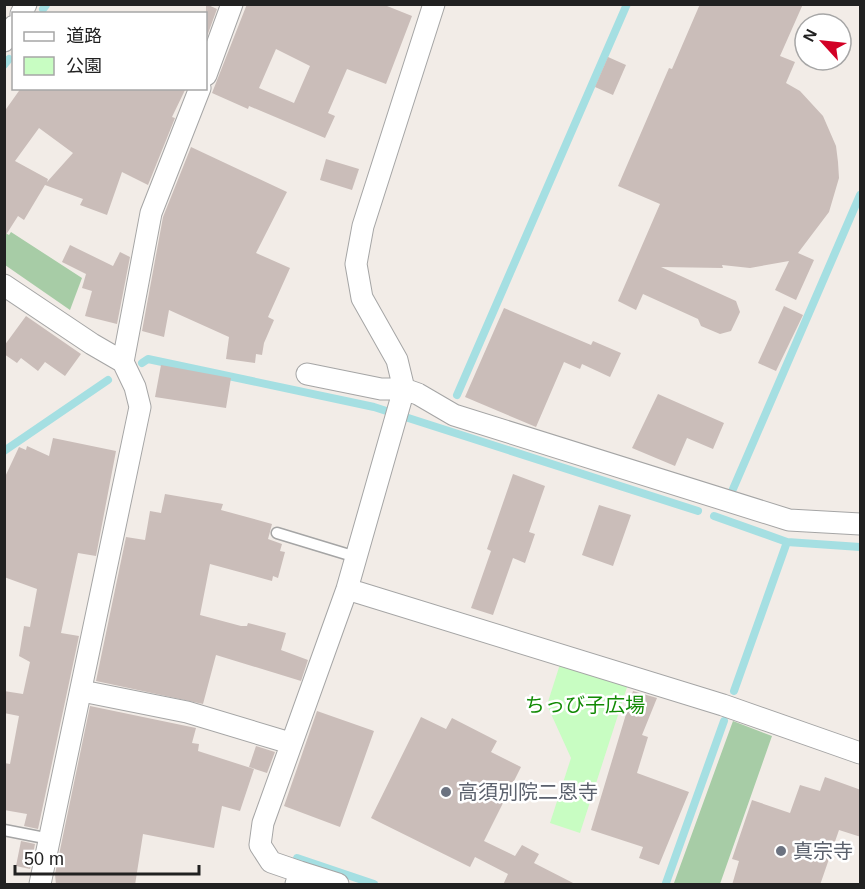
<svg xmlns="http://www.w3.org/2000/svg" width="865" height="889" font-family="Arial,'Noto Sans JP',sans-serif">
<rect width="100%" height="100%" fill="#f2ece7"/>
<path fill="#a7cca6" d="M 4,232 L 9,235 L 11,232 L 82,278 L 70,310 L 5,265 Z
M 733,721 L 772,736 L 720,884 L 679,884 L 674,883 Z"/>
<path fill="#c8fdc2" d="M 561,661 L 629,681 L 580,833 L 550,823 L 571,758 L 547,705 Z"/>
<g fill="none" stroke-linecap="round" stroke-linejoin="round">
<path stroke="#a5dfe2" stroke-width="8" d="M 43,9 L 46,5
M 4,65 L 9,59
M 142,363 L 148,359 L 374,407 L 698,511
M 457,395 L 627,4
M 4,451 L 108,380
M 733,489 L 860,195
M 714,516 L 787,542 L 860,547
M 734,691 L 787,542
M 297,858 L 374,884
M 666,883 L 724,721"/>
</g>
<path fill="#cabdb9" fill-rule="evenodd" d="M 206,4 L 217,9 L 206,39 Z
M 247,4 L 382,4 L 412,16 L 386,84 L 347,69 L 328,113 L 335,116 L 325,138 L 249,106 L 248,109 L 212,93 ZM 276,49 L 310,66 L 294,103 L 259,88 Z
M 700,4 L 803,4 L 780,56 L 795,62 L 786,83 L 800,91 L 823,116 L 836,146 L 838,162 L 839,178 L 829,212 L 798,253 L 814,260 L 796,300 L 775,290 L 789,261 L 750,268 L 722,265 L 723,268 L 661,267 L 736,301 L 740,312 L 731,331 L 720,334 L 701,326 L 698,319 L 643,294 L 636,310 L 618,301 L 660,204 L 618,186 L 669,68 L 672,69 Z
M 608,57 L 626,65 L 613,95 L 595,87 Z
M 21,88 L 186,88 L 172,117 L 175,118 L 148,185 L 122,172 L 107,215 L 80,205 L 83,199 L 45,185 L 24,220 L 18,216 L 4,238 L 4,112 ZM 39,128 L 73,153 L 47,182 L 48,179 L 15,161 Z
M 191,147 L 287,192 L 256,253 L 290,268 L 268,317 L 274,320 L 264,343 L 262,355 L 256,354 L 255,363 L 226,359 L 229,337 L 169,310 L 164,337 L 142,331 L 163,217 Z
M 326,159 L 359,169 L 352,190 L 320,180 Z
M 70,245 L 113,266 L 120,252 L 130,257 L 117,324 L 85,316 L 92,291 L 82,288 L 86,274 L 62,262 Z
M 784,306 L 803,315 L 776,371 L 758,363 Z
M 504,308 L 591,345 L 593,341 L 621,353 L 610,377 L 582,364 L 580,369 L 564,362 L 536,427 L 465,397 Z
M 26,316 L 81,354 L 65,376 L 45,362 L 38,371 L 21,358 L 17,363 L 4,354 L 4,346 Z
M 161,365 L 231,378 L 226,408 L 155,397 Z
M 658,394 L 724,423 L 713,449 L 687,438 L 675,466 L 632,448 Z
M 53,438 L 116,451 L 96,556 L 78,553 L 61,633 L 79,636 L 38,829 L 24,826 L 27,814 L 4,810 L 4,763 L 10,764 L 19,716 L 4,713 L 4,691 L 23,694 L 30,662 L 19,656 L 24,626 L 30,627 L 37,589 L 4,577 L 4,479 L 19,447 L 26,450 L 27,446 L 49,456 Z
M 513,474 L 545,486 L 529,532 L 535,534 L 525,563 L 513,558 L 493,615 L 471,608 L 491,551 L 487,549 Z
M 165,494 L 223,504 L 221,510 L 272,524 L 268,539 L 282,544 L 280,551 L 285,552 L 278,578 L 273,576 L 272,581 L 210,564 L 200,615 L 241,626 L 247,626 L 248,623 L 286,633 L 281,650 L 308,660 L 301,681 L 216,655 L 203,704 L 96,681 L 126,537 L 145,540 L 150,511 L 161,513 Z
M 599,505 L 631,515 L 613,566 L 582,555 Z
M 633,691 L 657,698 L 642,735 L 648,737 L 637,773 L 689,792 L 659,865 L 639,858 L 643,847 L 591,830 Z
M 90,706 L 196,728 L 192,743 L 199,744 L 198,751 L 254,769 L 240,811 L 222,806 L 214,848 L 143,834 L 135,885 L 56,885 L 55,874 Z
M 317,711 L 374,731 L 340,827 L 284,806 Z
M 421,717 L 446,729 L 452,718 L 497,741 L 491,752 L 521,767 L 484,841 L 515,856 L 522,845 L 539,854 L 534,863 L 577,885 L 503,885 L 508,874 L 475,857 L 470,867 L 371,818 Z
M 256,746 L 275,752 L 267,773 L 249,767 Z
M 825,777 L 861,790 L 861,837 L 839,830 L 820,885 L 732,885 L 739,861 L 732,859 L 752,800 L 790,813 L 800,785 L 820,791 Z
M 21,841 L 35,844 L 30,869 L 16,866 Z"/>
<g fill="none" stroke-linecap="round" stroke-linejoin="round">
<defs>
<path id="service" d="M 277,533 L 356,557
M 4,830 L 50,839"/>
<path id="minor" d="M 21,14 L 26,4
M 4,41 L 14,26
M 206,75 L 232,4
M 4,285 L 92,344 L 123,362 L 135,387 L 140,407 L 40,884
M 123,362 L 151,213 L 200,88
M 307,374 L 381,389 L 404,389 L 418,394 L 454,415 L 789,520 L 860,524
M 347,589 L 723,705 L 860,753
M 82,691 L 187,712 L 290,743
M 300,872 L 338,884
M 296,884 L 300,872 L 271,862 L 260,845 L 263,823 L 347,589 L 404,389 L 397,360 L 362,298 L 356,264 L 363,226 L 434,4"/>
</defs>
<use href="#service" stroke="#a5a5a5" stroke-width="13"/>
<use href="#minor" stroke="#a5a5a5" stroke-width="23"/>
<use href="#service" stroke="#fff" stroke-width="10"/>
<use href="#minor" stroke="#fff" stroke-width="21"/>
</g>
<g fill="#6b7280" stroke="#fff" stroke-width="2">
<circle cx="446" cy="792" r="6"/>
<circle cx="781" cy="851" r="6"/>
</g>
<g text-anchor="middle" stroke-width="5" stroke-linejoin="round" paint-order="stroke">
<g font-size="20" fill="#118a04" stroke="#fff">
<text x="585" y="712">ちっび子広場</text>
</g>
<g font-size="20" fill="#5b616d" stroke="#fff" text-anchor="start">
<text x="458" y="799">高須別院二恩寺</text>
<text x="793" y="858">真宗寺</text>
</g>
</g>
<rect width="865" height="889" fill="none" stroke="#212121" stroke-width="12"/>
<rect x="12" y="12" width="195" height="78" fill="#ffffff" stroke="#a6a6a6" stroke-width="1.5"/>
<rect x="24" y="32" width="30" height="9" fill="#ffffff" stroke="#a6a6a6" stroke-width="1.5"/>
<text x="66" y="42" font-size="18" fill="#212121">道路</text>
<rect x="24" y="57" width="30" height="18" fill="#c8fdc2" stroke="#a6a6a6" stroke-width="1.5"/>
<text x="66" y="72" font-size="18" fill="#212121">公園</text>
<g transform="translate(823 42) rotate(297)"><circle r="28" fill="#ffffff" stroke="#a6a6a6" stroke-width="1.5"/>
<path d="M0-4.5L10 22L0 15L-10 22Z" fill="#d20025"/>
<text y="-9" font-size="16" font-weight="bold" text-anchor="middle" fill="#212121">N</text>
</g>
<path d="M15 865v9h184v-9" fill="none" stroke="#212121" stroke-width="3"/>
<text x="24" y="865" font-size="18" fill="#212121" stroke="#ffffff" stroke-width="4.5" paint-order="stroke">50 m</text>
</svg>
